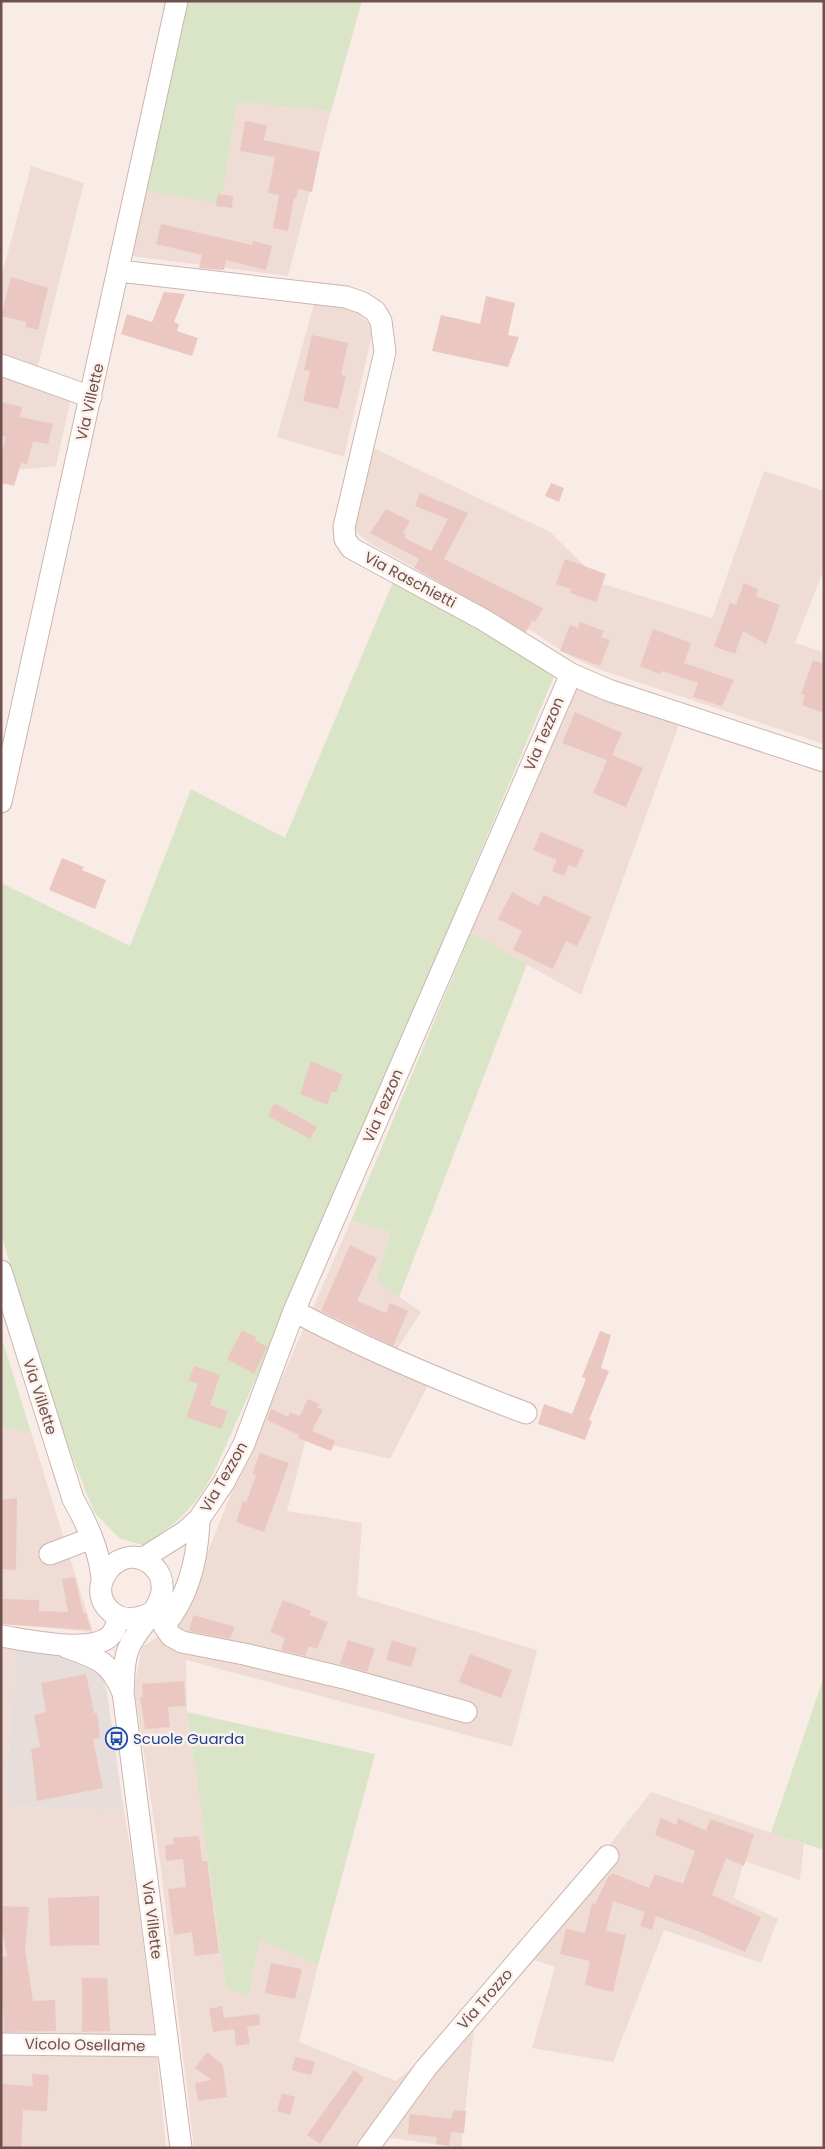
<svg xmlns="http://www.w3.org/2000/svg" width="825" height="2149" font-family="Poppins,sans-serif">
<rect width="100%" height="100%" fill="#f9ece6"/>
<path fill="#efddd5" d="M 237,102 L 331,111 L 288,276 L 131,256 L 146,191 L 221,202 Z
M 31,166 L 84,183 L 34,381 L 71,398 L 56,466 L 7,471 L 1,492 L 1,278 Z
M 314,304 L 345,308 L 359,313 L 371,327 L 372,335 L 344,457 L 277,437 Z
M 371,447 L 550,532 L 603,584 L 712,618 L 764,471 L 824,491 L 824,569 L 795,643 L 824,652 L 824,744 L 601,670 L 575,659 L 535,633 L 369,543 L 353,529 Z
M 576,685 L 680,722 L 581,995 L 471,933 Z
M 351,1221 L 391,1231 L 376,1281 L 421,1312 L 389,1362 L 430,1381 L 390,1459 L 306,1439 L 287,1511 L 362,1523 L 357,1596 L 537,1650 L 512,1747 L 186,1660 L 187,1712 L 226,1988 L 248,1997 L 260,1940 L 318,1965 L 299,2042 L 396,2081 L 476,2011 L 461,2148 L 377,2136 L 369,2148 L 194,2148 L 160,1861 L 134,1687 L 142,1647 L 166,1632 L 186,1606 L 235,1484 Z
M 1,1427 L 31,1432 L 93,1632 L 1,1624 Z
M 1,1648 L 16,1649 L 6,1783 L 11,1806 L 124,1811 L 133,1865 L 156,2046 L 166,2148 L 1,2148 Z
M 651,1792 L 804,1844 L 800,1880 L 744,1861 L 734,1898 L 778,1919 L 761,1963 L 664,1930 L 613,2062 L 532,2048 L 555,1967 L 522,1956 Z"/>
<path fill="#e7dedc" d="M 16,1649 L 99,1657 L 107,1693 L 124,1811 L 11,1806 L 6,1783 Z"/>
<path fill="#dae4c6" d="M 186,1 L 362,1 L 331,111 L 237,102 L 221,203 L 146,191 Z
M 393,582 L 496,637 L 555,674 L 315,1246 L 213,1474 C 196,1506 174,1527 143,1545 L 119,1538 L 94,1512 L 57,1418 L 1,1234 L 1,883 L 130,946 L 191,789 L 285,838 Z
M 471,933 L 527,964 L 399,1297 L 376,1281 L 391,1231 L 351,1221 Z
M 1,1336 L 31,1432 L 1,1427 Z
M 824,1676 L 824,1850 L 771,1833 Z
M 187,1712 L 375,1754 L 318,1965 L 260,1940 L 248,1997 L 226,1988 Z"/>
<path fill="#eac7c1" d="M 245,121 L 267,125 L 264,140 L 320,152 L 312,192 L 298,189 L 296,199 L 294,198 L 288,231 L 273,228 L 279,195 L 268,193 L 275,157 L 240,151 Z
M 218,194 L 233,196 L 232,208 L 216,206 Z
M 161,224 L 252,245 L 253,241 L 272,246 L 266,270 L 226,260 L 224,270 L 199,268 L 202,255 L 156,244 Z
M 11,277 L 48,288 L 38,330 L 26,327 L 26,322 L 1,316 Z
M 164,292 L 185,294 L 174,322 L 179,324 L 177,331 L 198,338 L 192,356 L 121,334 L 127,314 L 152,322 Z
M 486,296 L 515,303 L 508,335 L 519,337 L 508,367 L 432,351 L 441,315 L 480,324 Z
M 312,335 L 348,343 L 341,375 L 346,376 L 338,409 L 303,401 L 310,371 L 304,370 Z
M 1,402 L 22,407 L 20,417 L 53,424 L 48,444 L 33,441 L 27,464 L 21,463 L 14,486 L 1,483 L 1,456 L 6,437 L 1,436 Z
M 551,483 L 564,488 L 559,502 L 545,496 Z
M 420,493 L 468,513 L 444,559 L 543,608 L 535,622 L 532,620 L 526,632 L 414,568 L 419,559 L 370,533 L 386,509 L 410,521 L 403,533 L 406,535 L 404,538 L 431,551 L 448,519 L 415,506 Z
M 565,559 L 606,574 L 596,602 L 570,593 L 571,589 L 556,584 Z
M 744,583 L 758,589 L 756,596 L 780,605 L 766,644 L 743,631 L 735,654 L 714,646 L 730,603 L 736,605 Z
M 580,622 L 604,631 L 601,637 L 610,640 L 600,666 L 560,651 L 570,625 L 578,628 Z
M 653,629 L 691,643 L 684,663 L 734,680 L 722,706 L 693,697 L 698,683 L 662,671 L 660,674 L 640,666 Z
M 813,660 L 824,664 L 824,713 L 802,705 L 805,695 L 801,694 Z
M 575,712 L 622,733 L 612,755 L 643,768 L 626,807 L 593,793 L 607,760 L 562,743 Z
M 541,832 L 584,850 L 576,868 L 569,865 L 564,876 L 552,871 L 557,860 L 533,850 Z
M 62,858 L 84,867 L 82,870 L 106,880 L 95,909 L 49,890 Z
M 512,892 L 538,906 L 544,895 L 591,917 L 577,946 L 566,941 L 553,969 L 513,950 L 522,931 L 498,919 Z
M 311,1061 L 343,1075 L 336,1092 L 332,1092 L 327,1105 L 300,1094 Z
M 274,1103 L 317,1127 L 310,1139 L 268,1116 Z
M 350,1245 L 377,1258 L 357,1301 L 386,1313 L 390,1303 L 408,1311 L 393,1346 L 321,1311 Z
M 242,1330 L 256,1337 L 255,1340 L 267,1347 L 254,1374 L 227,1359 Z
M 600,1331 L 611,1335 L 601,1368 L 609,1371 L 589,1420 L 592,1421 L 585,1440 L 538,1424 L 544,1404 L 572,1414 L 586,1379 L 582,1377 Z
M 194,1366 L 220,1375 L 210,1405 L 228,1411 L 221,1429 L 186,1417 L 198,1384 L 189,1380 Z
M 308,1399 L 319,1404 L 317,1408 L 323,1409 L 312,1431 L 335,1441 L 331,1451 L 298,1438 L 299,1435 L 267,1420 L 271,1409 L 288,1417 L 290,1412 L 300,1416 Z
M 260,1453 L 289,1463 L 264,1532 L 236,1522 L 243,1501 L 246,1503 L 256,1475 L 252,1474 Z
M 17,1498 L 16,1570 L 1,1569 L 1,1500 Z
M 75,1577 L 83,1613 L 86,1613 L 91,1630 L 1,1624 L 1,1599 L 39,1600 L 39,1611 L 68,1612 L 62,1579 Z
M 283,1600 L 311,1611 L 309,1615 L 328,1622 L 317,1649 L 309,1646 L 305,1656 L 281,1650 L 285,1638 L 270,1632 Z
M 193,1615 L 235,1627 L 230,1639 L 189,1631 Z
M 348,1640 L 375,1649 L 367,1672 L 340,1664 Z
M 392,1640 L 417,1648 L 411,1667 L 386,1660 Z
M 470,1654 L 512,1670 L 501,1698 L 459,1682 Z
M 86,1674 L 94,1713 L 97,1713 L 100,1738 L 93,1739 L 103,1788 L 37,1801 L 31,1749 L 40,1747 L 34,1715 L 46,1712 L 41,1683 Z
M 184,1681 L 186,1706 L 168,1707 L 170,1727 L 145,1729 L 140,1697 L 143,1697 L 142,1684 Z
M 661,1818 L 676,1825 L 678,1818 L 706,1831 L 710,1819 L 754,1834 L 744,1866 L 726,1858 L 712,1895 L 761,1917 L 745,1952 L 700,1932 L 656,1916 L 652,1930 L 640,1926 L 645,1912 L 613,1901 L 606,1931 L 626,1935 L 613,1992 L 585,1985 L 590,1961 L 560,1954 L 566,1929 L 585,1933 L 592,1903 L 595,1904 L 609,1875 L 611,1876 L 612,1873 L 649,1888 L 655,1874 L 683,1884 L 695,1851 L 655,1835 Z
M 199,1836 L 202,1861 L 207,1861 L 219,1953 L 195,1956 L 192,1932 L 174,1935 L 168,1889 L 186,1887 L 183,1859 L 166,1861 L 165,1845 L 174,1844 L 173,1838 Z
M 99,1896 L 99,1945 L 50,1946 L 48,1898 Z
M 1,1906 L 29,1907 L 25,1949 L 33,2001 L 55,2000 L 56,2031 L 4,2032 L 1,1957 L 7,1956 L 3,1933 L 1,1933 Z
M 271,1963 L 302,1969 L 295,1999 L 265,1993 Z
M 82,1978 L 107,1978 L 110,2031 L 82,2032 Z
M 222,2006 L 224,2018 L 259,2014 L 260,2025 L 247,2027 L 250,2044 L 236,2046 L 234,2029 L 213,2032 L 209,2009 Z
M 207,2052 L 223,2065 L 227,2097 L 198,2101 L 195,2083 L 212,2080 L 195,2068 Z
M 295,2057 L 315,2062 L 311,2075 L 292,2070 Z
M 354,2070 L 364,2078 L 320,2144 L 307,2135 Z
M 32,2074 L 49,2075 L 47,2111 L 23,2110 L 21,2148 L 1,2148 L 1,2084 L 33,2086 Z
M 282,2093 L 295,2097 L 290,2115 L 277,2111 Z
M 454,2110 L 466,2111 L 464,2133 L 451,2132 L 449,2146 L 436,2144 L 437,2137 L 408,2134 L 410,2114 L 451,2119 Z"/>
<g fill="none" stroke-linecap="round" stroke-linejoin="round">
<defs>
<path id="minor" d="M 119,271 L 346,297 L 363,303 L 375,311 L 381,321 L 385,352 L 344,527 L 345,539 L 351,548 L 484,620 L 571,674 L 608,690 L 824,761
M 1,365 L 91,397
M 1,802 L 177,1
M 1,1271 L 73,1499 C 87,1524 99,1549 102,1578
M 294,1311 C 369,1351 446,1383 526,1413
M 199,1519 C 198,1557 189,1596 164,1626 L 171,1636 L 182,1642 L 244,1654 L 344,1678 L 466,1712
M 50,1554 L 92,1538
M 142,1559 L 186,1531 L 199,1519 L 224,1482 L 244,1444 L 294,1311 L 571,674
M 151,1613 C 139,1619 126,1622 114,1614 C 78,1589 123,1535 154,1567 C 160,1573 163,1582 162,1591 C 160,1611 135,1629 128,1650 C 123,1663 124,1678 123,1692 L 181,2148
M 1,1636 C 27,1640 88,1654 109,1637 C 115,1632 117,1624 119,1617
M 66,1647 C 97,1658 110,1661 123,1693
M 1,2044 L 168,2046
M 368,2148 L 426,2068 L 608,1856"/>
</defs>
<use href="#minor" stroke="#cbb5b0" stroke-width="23"/>
<use href="#minor" stroke="#fff" stroke-width="21"/>
</g>
<defs>
<symbol id="bus-ring" viewBox="-11 -11 22 22"><circle r="9.5" fill="#fcf1eb" stroke="#1a4fb4" stroke-width="1.5"/><path d="M-5-6H5V4H4V6H2V4H-2V6H-4V4H-5ZM-3.5-4V0h7V-4ZM-3.5 1.2v1.5H-2V1.2ZM2 1.2v1.5H3.5V1.2Z" fill="#1a4fb4"/></symbol>
</defs>
<g fill-rule="evenodd">
<use href="#bus-ring" x="104" y="1726" width="25" height="25"/>
</g>
<g text-anchor="middle" stroke-width="5" stroke-linejoin="round" paint-order="stroke">
<g font-size="15" fill="#6e514e" stroke="#fcf1eb">
<text transform="translate(90 402) rotate(-77)" y="5">Via Villette</text>
<text transform="translate(410 580) rotate(28)" y="5">Via Raschietti</text>
<text transform="translate(544 734) rotate(-67)" y="5">Via Tezzon</text>
<text transform="translate(383 1106) rotate(-67)" y="5">Via Tezzon</text>
<text transform="translate(40 1397) rotate(72)" y="5">Via Villette</text>
<text transform="translate(224 1477) rotate(-60)" y="5">Via Tezzon</text>
<text transform="translate(152 1920) rotate(83)" y="5">Via Villette</text>
<text transform="translate(485 1999) rotate(-49)" y="5">Via Trozzo</text>
<text transform="translate(85 2045) rotate(1)" y="5">Vicolo Osellame</text>
</g>
<g font-size="15" fill="#164399" stroke="#fcf1eb" text-anchor="start">
<text x="133" y="1744">Scuole Guarda</text>
</g>
</g>
<rect width="825" height="2149" fill="none" stroke="#6e514e" stroke-width="5"/>
</svg>
